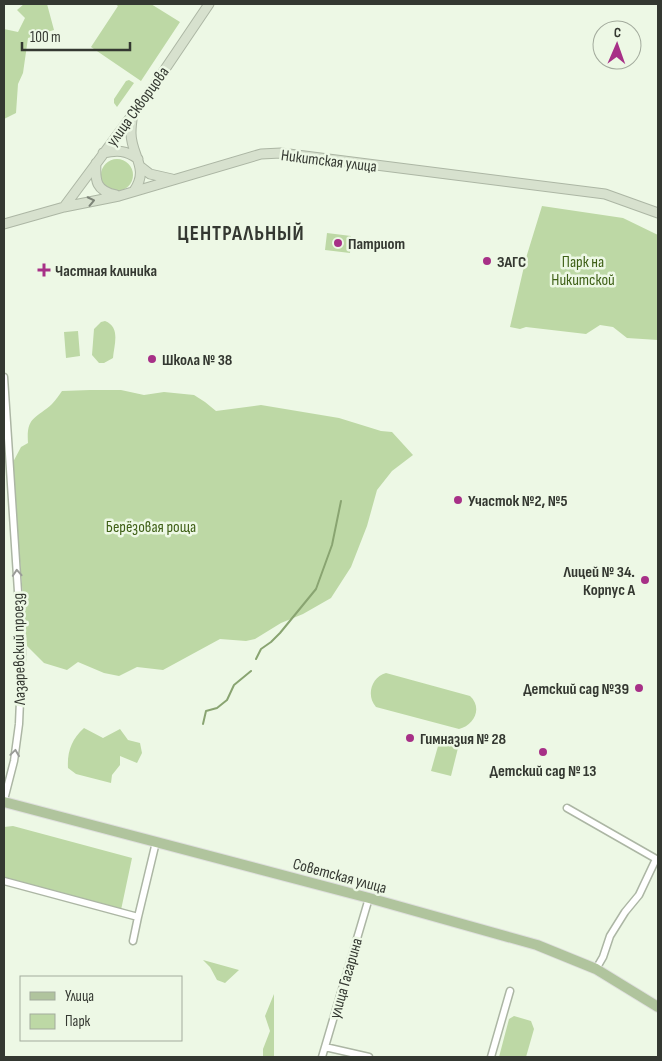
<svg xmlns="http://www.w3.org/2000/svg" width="662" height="1061" font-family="'Sofia Sans Condensed',sans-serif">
<rect width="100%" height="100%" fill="#edf8e5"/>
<path fill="#bdd8a5" d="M 24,4 L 47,4 L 54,30 L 28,38 L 23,73 L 18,84 L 16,113 L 4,119 L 4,29 L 18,32 L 25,18 L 17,10 Z
M 115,4 L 151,4 L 180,22 L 141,81 L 91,47 L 118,6 Z
M 129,80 L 134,83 L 117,107 L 114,103 L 114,99 L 126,81 Z
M101 175a16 16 0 1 1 32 0a16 16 0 1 1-32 0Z
M 542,206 L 623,218 L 658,235 L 658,340 L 627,338 L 613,327 L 600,325 L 586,334 L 526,327 L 520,329 L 510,327 L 526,258 Z
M 327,233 L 351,236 L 350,253 L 325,250 Z
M 105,321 C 121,327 114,345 113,358 L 104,363 L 99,363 L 92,355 L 94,329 L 101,322 Z
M 78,331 L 80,356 L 66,358 L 64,332 Z
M 90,390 L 121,390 L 144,395 L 164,392 L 194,395 L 205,402 L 216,411 L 261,405 L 339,418 L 381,431 L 392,432 L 413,455 L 392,471 L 377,490 L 367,526 L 351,567 L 331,598 L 303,614 L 281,623 L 255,639 L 246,641 L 220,639 L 163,670 L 137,667 L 119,676 L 104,673 L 78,662 L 67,670 L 44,663 L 27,646 L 12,464 L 21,447 L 28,443 C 26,416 36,419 52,404 C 56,400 59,395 62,391 Z
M 386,673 L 470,696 C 483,708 474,725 459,729 L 376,707 C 366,696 371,677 386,673 Z
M 84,728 L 103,738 L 120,729 L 128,740 L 140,743 L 142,753 L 137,763 L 120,756 L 120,765 L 112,775 L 111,783 L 76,774 L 68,768 C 67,751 72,739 84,728 Z
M 440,739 L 459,744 L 451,776 L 431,771 Z
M 13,826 L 132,858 L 121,910 L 4,878 L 4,827 Z
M 203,960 L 239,970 L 225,983 L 217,980 L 210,967 Z
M 274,994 L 274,1057 L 263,1057 L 263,1049 L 270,1031 L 265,1016 Z
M 514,1016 L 531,1021 L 534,1029 L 526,1057 L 499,1057 L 509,1019 Z"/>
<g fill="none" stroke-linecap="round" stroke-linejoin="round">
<path stroke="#89a471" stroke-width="2" d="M 256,659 L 261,649 L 271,642 L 280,633 L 316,589 L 332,545 L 341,501
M 203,724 L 206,711 L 217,708 L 227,700 L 234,685 L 251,671"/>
<defs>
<path id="street" d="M 4,377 L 22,653 L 19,724 L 14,761 L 4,800
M 567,808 L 658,860
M 4,881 L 138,917 L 156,842
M 133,941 L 138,917
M 596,969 L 603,957 L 610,936 L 625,912 L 639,895 L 656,859
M 325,1047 L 369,1057
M 322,1057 L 369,898
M 491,1057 L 510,991"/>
<path id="secondary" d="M 133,113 C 132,119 131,127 131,133 C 131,156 150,168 134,191
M 103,153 C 117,150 126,150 138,159
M 96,163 C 95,181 96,191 116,195
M 141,167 L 150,174 L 172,179
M 64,207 L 153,87 L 209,4
M 4,224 L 64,207 L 119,196 L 261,154 L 281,153 L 605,194 L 658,213"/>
<path id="primary" d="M 4,802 L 369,898 L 537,945 L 596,969 L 658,1007"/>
</defs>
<use href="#street" stroke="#acb6a4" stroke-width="9"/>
<use href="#secondary" stroke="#acb6a4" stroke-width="11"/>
<use href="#primary" stroke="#dfdfde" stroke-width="12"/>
<use href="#street" stroke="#fff" stroke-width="6"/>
<use href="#secondary" stroke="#d7e1ce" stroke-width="9"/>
<use href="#primary" stroke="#b0c49d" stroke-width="10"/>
</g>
<defs><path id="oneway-chevron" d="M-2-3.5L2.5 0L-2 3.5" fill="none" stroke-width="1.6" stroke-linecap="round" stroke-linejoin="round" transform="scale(1.25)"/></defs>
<use stroke="#7d8478" href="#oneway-chevron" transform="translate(91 201) rotate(-12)"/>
<g stroke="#9a9c98">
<use href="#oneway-chevron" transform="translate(17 573) rotate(-94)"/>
<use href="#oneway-chevron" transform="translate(15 753) rotate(-82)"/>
</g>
<g fill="#a73087" stroke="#edf8e5" stroke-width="2">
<circle cx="338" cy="243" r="5"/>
<circle cx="487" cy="261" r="5"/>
<path d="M41.5 262.5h5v5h5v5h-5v5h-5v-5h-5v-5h5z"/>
<circle cx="152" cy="359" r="5"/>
<circle cx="458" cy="500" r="5"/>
<circle cx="645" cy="580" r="5"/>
<circle cx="639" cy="688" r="5"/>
<circle cx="410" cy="738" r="5"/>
<circle cx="543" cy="752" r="5"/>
</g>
<g text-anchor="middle" stroke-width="5" stroke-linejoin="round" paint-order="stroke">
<g font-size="16" fill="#343831" stroke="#edf8e5">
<text transform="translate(137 106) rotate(-54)" y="6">улица Скворцова</text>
<text transform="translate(329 160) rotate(7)" y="6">Никитская улица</text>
<text transform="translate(18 649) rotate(-91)" y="6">Лазаревский проезд</text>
<text transform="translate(340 875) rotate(15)" y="6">Советская улица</text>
<text transform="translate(345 978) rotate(-74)" y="6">улица Гагарина</text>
</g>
<g font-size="16" font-weight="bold" fill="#343831" stroke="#edf8e5" text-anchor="start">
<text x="348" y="249">Патриот</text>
<text x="497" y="267">ЗАГС</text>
<text x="55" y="276">Частная клиника</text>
<text x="162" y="365">Школа № 38</text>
<text x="468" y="506">Участок №2, №5</text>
<text x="635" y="577" text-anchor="end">Лицей № 34.<tspan x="635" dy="18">Корпус А</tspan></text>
<text x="629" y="694" text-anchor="end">Детский сад №39</text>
<text x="420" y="744">Гимназия № 28</text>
<text x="543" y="776" text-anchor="middle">Детский сад № 13</text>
</g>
<g font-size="16" fill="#3f6017" stroke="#edf8e5">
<text x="583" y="267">Парк на<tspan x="583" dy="18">Никитской</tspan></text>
<text x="151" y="532">Берёзовая роща</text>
</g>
<g font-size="21" font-weight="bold" letter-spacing="1" fill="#343831" stroke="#edf8e5">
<text x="241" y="240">ЦЕНТРАЛЬНЫЙ</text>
</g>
</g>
<rect width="662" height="1061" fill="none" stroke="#343831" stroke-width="10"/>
<rect x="20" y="976" width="162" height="65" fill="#edf8e5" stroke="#a3ab9d"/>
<rect x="30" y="992" width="25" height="8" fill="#b0c49d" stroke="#a3ab9d"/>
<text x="65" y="1001" font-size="15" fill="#343831">Улица</text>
<rect x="30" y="1014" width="25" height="15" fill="#bdd8a5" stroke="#a3ab9d"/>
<text x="65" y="1026" font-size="15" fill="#343831">Парк</text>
<g transform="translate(617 45) rotate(2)"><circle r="24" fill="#edf8e5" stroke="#a3ab9d"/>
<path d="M0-4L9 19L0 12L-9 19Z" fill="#a73087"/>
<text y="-8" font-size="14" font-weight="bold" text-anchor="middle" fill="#343831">С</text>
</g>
<path d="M22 42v8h108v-8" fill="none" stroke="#343831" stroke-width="2.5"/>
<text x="30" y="42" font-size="15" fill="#343831" stroke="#edf8e5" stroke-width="4" paint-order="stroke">100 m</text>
</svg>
